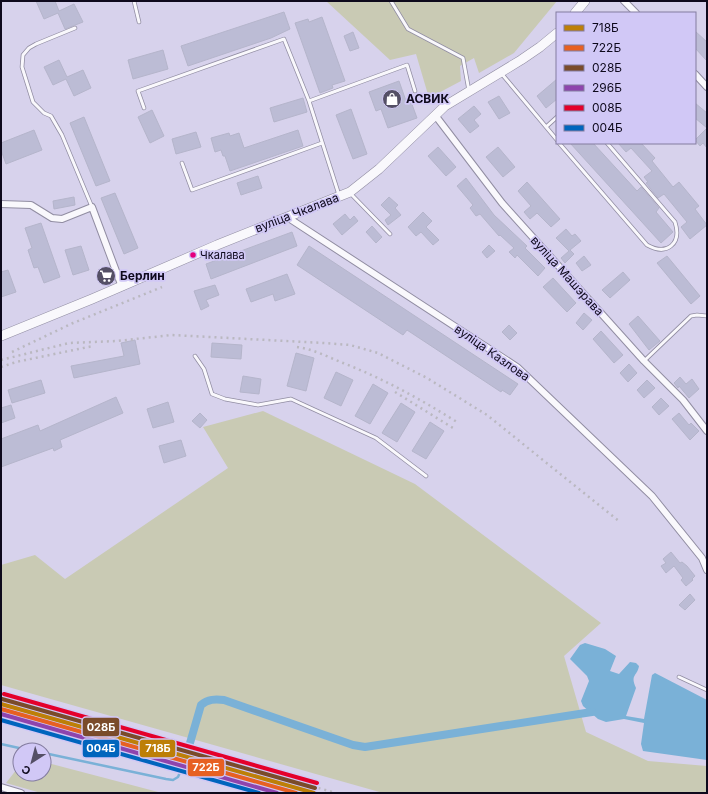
<svg xmlns="http://www.w3.org/2000/svg" width="708" height="794" font-family="Inter,sans-serif">
<rect width="100%" height="100%" fill="#d7d2ec"/>
<path fill="#c9cab4" d="M 326,1 L 557,1 L 514,53 L 479,73 L 474,58 L 460,66 L 461,81 L 429,98 L 416,54 L 390,60 Z
M 263,411 L 415,484 L 601,623 L 564,656 L 586,732 L 648,761 L 707,766 L 707,793 L 383,793 L 1,685 L 1,565 L 35,555 L 65,579 L 228,468 L 203,427 Z
M 44,762 L 162,793 L 41,793 L 6,783 L 20,765 L 20,774 L 44,774 Z"/>
<path fill="#7ab1d7" d="M 585,643 L 605,649 L 616,656 L 610,671 L 619,674 L 630,662 L 636,663 L 639,666 C 637,677 630,674 636,688 L 626,716 L 644,719 L 652,675 L 655,673 L 707,700 L 707,760 L 643,751 L 641,744 L 644,723 L 624,719 L 606,722 L 598,719 L 583,706 L 581,701 L 589,681 L 587,676 L 570,659 L 580,645 Z"/>
<g fill="none" stroke-linecap="round" stroke-linejoin="round">
<path stroke="#7ab1d7" stroke-width="2.5" d="M 1,744 L 28,750
M 44,753 L 166,779 L 173,780 L 178,777 L 181,770"/>
<path stroke="#7ab1d7" stroke-width="8" d="M 190,743 L 201,705 C 208,699 215,699 224,700 L 353,745 L 365,747 L 592,712"/>
</g>
<path fill="#bcbcd5" stroke="#b5b5cb" d="M 36,1 L 55,1 L 59,11 L 74,4 L 83,22 L 65,29 L 58,13 L 44,19 Z
M 284,12 L 290,29 L 271,38 L 188,66 L 181,46 Z
M 322,17 L 345,81 L 332,85 L 333,88 L 320,93 L 295,23 L 308,19 L 309,22 Z
M 695,31 L 707,42 L 707,61 L 695,48 Z
M 353,32 L 359,48 L 350,51 L 344,36 Z
M 163,50 L 168,69 L 133,79 L 128,60 Z
M 59,60 L 67,77 L 83,70 L 91,88 L 74,96 L 66,79 L 53,85 L 44,67 Z
M 557,79 L 557,99 L 546,108 L 537,96 Z
M 399,81 L 406,101 L 410,99 L 417,118 L 388,128 L 381,109 L 376,111 L 369,92 Z
M 499,96 L 510,113 L 499,119 L 488,102 Z
M 303,98 L 307,112 L 274,122 L 270,108 Z
M 695,103 L 707,113 L 707,128 L 695,118 Z
M 474,106 L 481,114 L 474,120 L 479,126 L 470,133 L 458,119 Z
M 351,109 L 367,154 L 353,159 L 336,115 Z
M 152,110 L 164,136 L 150,143 L 138,117 Z
M 84,117 L 110,181 L 96,186 L 70,123 Z
M 707,128 L 707,148 L 703,143 L 700,146 L 695,140 Z
M 34,130 L 42,150 L 6,164 L 1,150 L 1,143 Z
M 298,130 L 303,146 L 230,171 L 225,156 L 223,156 L 221,150 L 215,152 L 211,138 L 229,133 L 230,136 L 239,133 L 244,148 Z
M 196,132 L 201,147 L 176,154 L 172,139 Z
M 570,143 L 593,143 L 637,191 L 641,187 L 659,208 L 656,212 L 673,232 L 661,243 Z
M 618,143 L 641,143 L 655,158 L 652,161 L 673,187 L 679,182 L 699,206 L 695,209 L 707,225 L 690,239 L 681,227 L 687,222 L 664,194 L 658,198 L 646,183 L 648,182 L 644,177 L 652,171 L 631,148 L 626,152 Z
M 438,147 L 456,167 L 446,176 L 428,156 Z
M 498,147 L 515,167 L 503,177 L 486,157 Z
M 258,176 L 262,188 L 241,195 L 237,183 Z
M 466,178 L 494,215 L 527,246 L 525,248 L 545,268 L 538,276 L 517,255 L 515,258 L 509,252 L 514,248 L 500,235 L 499,236 L 480,214 L 476,216 L 470,208 L 473,205 L 457,186 Z
M 527,182 L 560,219 L 551,227 L 537,213 L 530,219 L 524,212 L 531,206 L 518,191 Z
M 115,193 L 138,248 L 124,254 L 101,198 Z
M 74,197 L 75,205 L 54,209 L 53,201 Z
M 389,197 L 398,205 L 395,208 L 401,215 L 388,225 L 385,220 L 391,215 L 381,205 Z
M 423,212 L 432,221 L 426,227 L 439,240 L 433,245 L 421,232 L 416,236 L 408,227 Z
M 345,214 L 350,220 L 354,216 L 358,221 L 342,235 L 333,224 Z
M 41,223 L 60,277 L 44,283 L 38,267 L 34,268 L 28,250 L 32,248 L 25,228 Z
M 372,226 L 382,237 L 376,243 L 366,232 Z
M 566,229 L 572,236 L 575,234 L 581,241 L 570,250 L 574,254 L 565,263 L 561,258 L 569,251 L 556,238 Z
M 292,232 L 297,246 L 211,279 L 206,264 Z
M 489,245 L 495,251 L 487,258 L 482,252 Z
M 81,246 L 89,270 L 73,275 L 65,250 Z
M 309,246 L 518,384 L 510,395 L 502,390 L 501,392 L 407,330 L 403,335 L 297,265 Z
M 584,256 L 591,265 L 582,271 L 576,263 Z
M 667,256 L 700,296 L 691,304 L 657,263 Z
M 110,269 L 114,279 L 102,283 L 99,273 Z
M 8,270 L 16,292 L 1,297 L 1,272 Z
M 623,272 L 630,280 L 610,298 L 602,290 Z
M 287,274 L 295,294 L 275,301 L 273,294 L 251,302 L 246,289 Z
M 553,278 L 576,303 L 567,312 L 543,287 Z
M 215,285 L 219,295 L 206,300 L 209,306 L 201,310 L 194,291 Z
M 584,313 L 592,320 L 583,330 L 576,323 Z
M 638,316 L 660,341 L 649,350 L 629,324 Z
M 509,325 L 517,333 L 510,340 L 502,332 Z
M 601,331 L 623,355 L 614,363 L 593,339 Z
M 135,340 L 140,364 L 74,378 L 71,366 L 124,356 L 121,343 Z
M 212,343 L 242,345 L 241,359 L 211,357 Z
M 296,353 L 314,358 L 306,391 L 287,386 Z
M 629,364 L 637,373 L 628,382 L 620,373 Z
M 336,372 L 353,380 L 341,406 L 324,398 Z
M 243,376 L 261,379 L 259,394 L 240,392 Z
M 680,377 L 686,384 L 692,379 L 699,389 L 689,398 L 679,386 L 678,388 L 674,383 Z
M 41,380 L 45,393 L 12,403 L 8,390 Z
M 647,380 L 655,388 L 644,398 L 637,390 Z
M 373,384 L 388,393 L 370,424 L 355,416 Z
M 116,397 L 123,413 L 60,440 L 62,447 L 54,451 L 53,448 L 1,467 L 1,439 L 38,425 L 40,431 Z
M 661,398 L 669,406 L 659,415 L 652,407 Z
M 168,402 L 174,422 L 153,428 L 147,409 Z
M 401,403 L 415,412 L 397,442 L 382,433 Z
M 11,405 L 15,418 L 1,423 L 1,408 Z
M 200,413 L 207,420 L 200,428 L 192,421 Z
M 679,413 L 689,425 L 691,423 L 699,431 L 690,440 L 672,419 Z
M 430,422 L 444,431 L 426,459 L 412,451 Z
M 181,440 L 186,456 L 164,463 L 159,446 Z
M 671,552 L 680,563 L 682,562 L 687,566 L 695,576 L 692,579 L 693,580 L 686,586 L 681,580 L 683,578 L 674,566 L 666,573 L 661,566 L 666,563 L 663,559 Z
M 690,594 L 695,600 L 685,610 L 679,605 Z"/>
<g fill="none" stroke-linecap="round" stroke-linejoin="round">
<defs>
<path id="lane" d="M 134,1 L 139,22
M 391,1 L 408,29 L 463,58 L 469,91
M 75,28 L 36,44 L 29,48 L 23,55 L 22,67 L 33,102 L 44,113 L 51,116 L 62,135 L 92,207
M 501,73 L 557,140
M 309,101 L 407,65 L 415,91
M 144,108 L 138,91 L 284,39 L 309,101 L 339,195
M 546,127 L 557,117
M 559,143 L 647,245 C 667,256 682,244 675,222 L 607,143
M 182,163 L 192,190 L 322,143
M 351,194 L 390,234
M 195,356 L 204,369 L 212,394 L 225,399 L 258,405 L 291,399 L 376,438 L 426,476
M 644,361 L 691,316 L 697,315 L 707,316
M 679,677 L 707,690"/>
<path id="street" d="M 624,1 L 636,13
M 695,74 L 707,87
M 435,115 L 502,203 L 644,361 L 683,400 L 707,431
M 1,204 L 31,205 L 52,218 L 62,219 L 92,207 L 122,287
M 287,217 L 517,367 L 652,496 L 702,558 L 707,570
M 1,787 L 21,793"/>
<path id="secondary" d="M 575,13 L 585,1
M 1,336 L 92,299 L 217,245 L 350,192 L 379,169 L 445,106 L 521,60 L 540,47 L 557,33"/>
</defs>
<use href="#lane" stroke="#918da2" stroke-width="4.5"/>
<use href="#street" stroke="#918da2" stroke-width="8"/>
<use href="#secondary" stroke="#918da2" stroke-width="10"/>
<use href="#lane" stroke="#f9f8fc" stroke-width="3"/>
<use href="#street" stroke="#f9f8fc" stroke-width="6"/>
<use href="#secondary" stroke="#f9f8fc" stroke-width="9"/>
<path stroke="#bab8c0" stroke-width="2.5" stroke-dasharray="2 4" stroke-linecap="butt" d="M 297,347 C 313,349 328,357 343,363 C 384,379 420,399 457,422
M 12,352 L 73,323 L 162,287
M 1,360 L 69,343 L 117,341 L 172,335 L 324,343 L 350,345 L 378,353 L 427,378 L 487,415 L 620,522
M 1,367 L 16,362 L 93,346
M 395,392 L 453,428
M 1,698 L 336,793"/>
<defs>
<path id="rail-1" d="M 1,704 L 314,793"/>
<path id="rail-2" d="M 1,709 L 296,793"/>
<path id="rail-3" d="M 2,699 L 315,788"/>
<path id="rail-4" d="M 1,714 L 277,793"/>
<path id="rail-5" d="M 4,694 L 317,783"/>
<path id="rail-6" d="M 1,720 L 259,793"/>
</defs>
<use href="#rail-1" stroke="#d1c8f6" stroke-width="7"/>
<use href="#rail-2" stroke="#d1c8f6" stroke-width="7"/>
<use href="#rail-3" stroke="#d1c8f6" stroke-width="7"/>
<use href="#rail-4" stroke="#d1c8f6" stroke-width="7"/>
<use href="#rail-5" stroke="#d1c8f6" stroke-width="7"/>
<use href="#rail-6" stroke="#d1c8f6" stroke-width="7"/>
<use href="#rail-1" stroke="#bd7f07" stroke-width="4"/>
<use href="#rail-2" stroke="#e76022" stroke-width="4"/>
<use href="#rail-3" stroke="#7a4b2a" stroke-width="4"/>
<use href="#rail-4" stroke="#8e44ad" stroke-width="4"/>
<use href="#rail-5" stroke="#e4002b" stroke-width="4"/>
<use href="#rail-6" stroke="#0065bd" stroke-width="4"/>
</g>
<defs>
<symbol id="shop-disc" viewBox="-11 -11 22 22"><circle r="9.5" fill="#544f65" stroke="#d1c8f6"/><path d="M-5-2.5h2.3a2.7 3.5 0 0 1 5.4 0H5L5.5 6h-11ZM-1.5-2.5h3a1.5 2.3 0 0 0-3 0Z" fill="#fff"/></symbol>
<symbol id="supermarket-disc" viewBox="-11 -11 22 22"><circle r="9.5" fill="#544f65" stroke="#d1c8f6"/><path d="M-6-5.5h2.5l.6 2H6L4.5 2H-2.5L-4.4-4H-6ZM-1.5 3.2a1.3 1.3 0 1 0 .1 0ZM3 3.2a1.3 1.3 0 1 0 .1 0Z" fill="#fff"/></symbol>
</defs>
<g fill-rule="evenodd">
<use href="#shop-disc" x="381" y="88" width="22" height="22"/>
<use href="#supermarket-disc" x="95" y="265" width="22" height="22"/>
</g>
<circle fill="#e5007d" stroke="#d1c8f6" stroke-width="1.5" cx="193" cy="255" r="3.5"/>
<g text-anchor="middle" stroke-width="3.5" stroke-linejoin="round" paint-order="stroke">
<g font-size="11" fill="#0e091c" stroke="#d1c8f6" text-anchor="start">
<text x="200" y="259">Чкалава</text>
</g>
<g font-size="12" font-weight="bold" fill="#0e091c" stroke="#d1c8f6" text-anchor="start">
<text x="406" y="103">АСВИК</text>
<text x="120" y="280">Берлин</text>
</g>
<g font-size="12" fill="#0e091c" stroke="#d1c8f6">
<text transform="translate(297 213) rotate(-21)" y="4">вуліца Чкалава</text>
<text transform="translate(567 276) rotate(48)" y="4">вуліца Машэрава</text>
<text transform="translate(492 353) rotate(35)" y="4">вуліца Казлова</text>
</g>
</g>
<g stroke="#d1c8f6" stroke-width="1.5">
<rect x="82" y="717" width="38" height="20" rx="4" fill="#7a4b2a"/>
<rect x="82" y="739" width="38" height="19" rx="4" fill="#0065bd"/>
<rect x="139" y="739" width="37" height="19" rx="4" fill="#bd7f07"/>
<rect x="187" y="758" width="38" height="19" rx="4" fill="#e76022"/>
</g>
<g font-size="11" text-anchor="middle" font-weight="bold" fill="#fff">
<text x="101" y="731">028Б</text>
<text x="101" y="752">004Б</text>
<text x="158" y="752">718Б</text>
<text x="206" y="771">722Б</text>
</g>
<rect width="708" height="794" fill="none" stroke="#0e091c" stroke-width="4"/>
<rect x="556" y="12" width="140" height="132" fill="#d1c8f6" stroke="#837c9f"/>
<rect x="564" y="25" width="20" height="6" fill="#bd7f07" stroke="#837c9f"/>
<text x="592" y="32" font-size="12" fill="#0e091c">718Б</text>
<rect x="564" y="45" width="20" height="6" fill="#e76022" stroke="#837c9f"/>
<text x="592" y="52" font-size="12" fill="#0e091c">722Б</text>
<rect x="564" y="65" width="20" height="6" fill="#7a4b2a" stroke="#837c9f"/>
<text x="592" y="72" font-size="12" fill="#0e091c">028Б</text>
<rect x="564" y="85" width="20" height="6" fill="#8e44ad" stroke="#837c9f"/>
<text x="592" y="92" font-size="12" fill="#0e091c">296Б</text>
<rect x="564" y="105" width="20" height="6" fill="#e4002b" stroke="#837c9f"/>
<text x="592" y="112" font-size="12" fill="#0e091c">008Б</text>
<rect x="564" y="125" width="20" height="6" fill="#0065bd" stroke="#837c9f"/>
<text x="592" y="132" font-size="12" fill="#0e091c">004Б</text>
<g transform="translate(32 762) rotate(216)"><circle r="19" fill="#d1c8f6" stroke="#837c9f"/>
<path d="M0-3L7 15L0 10L-7 15Z" fill="#544f65"/>
<text y="-6" font-size="11" font-weight="bold" text-anchor="middle" fill="#0e091c">С</text>
</g>
</svg>
